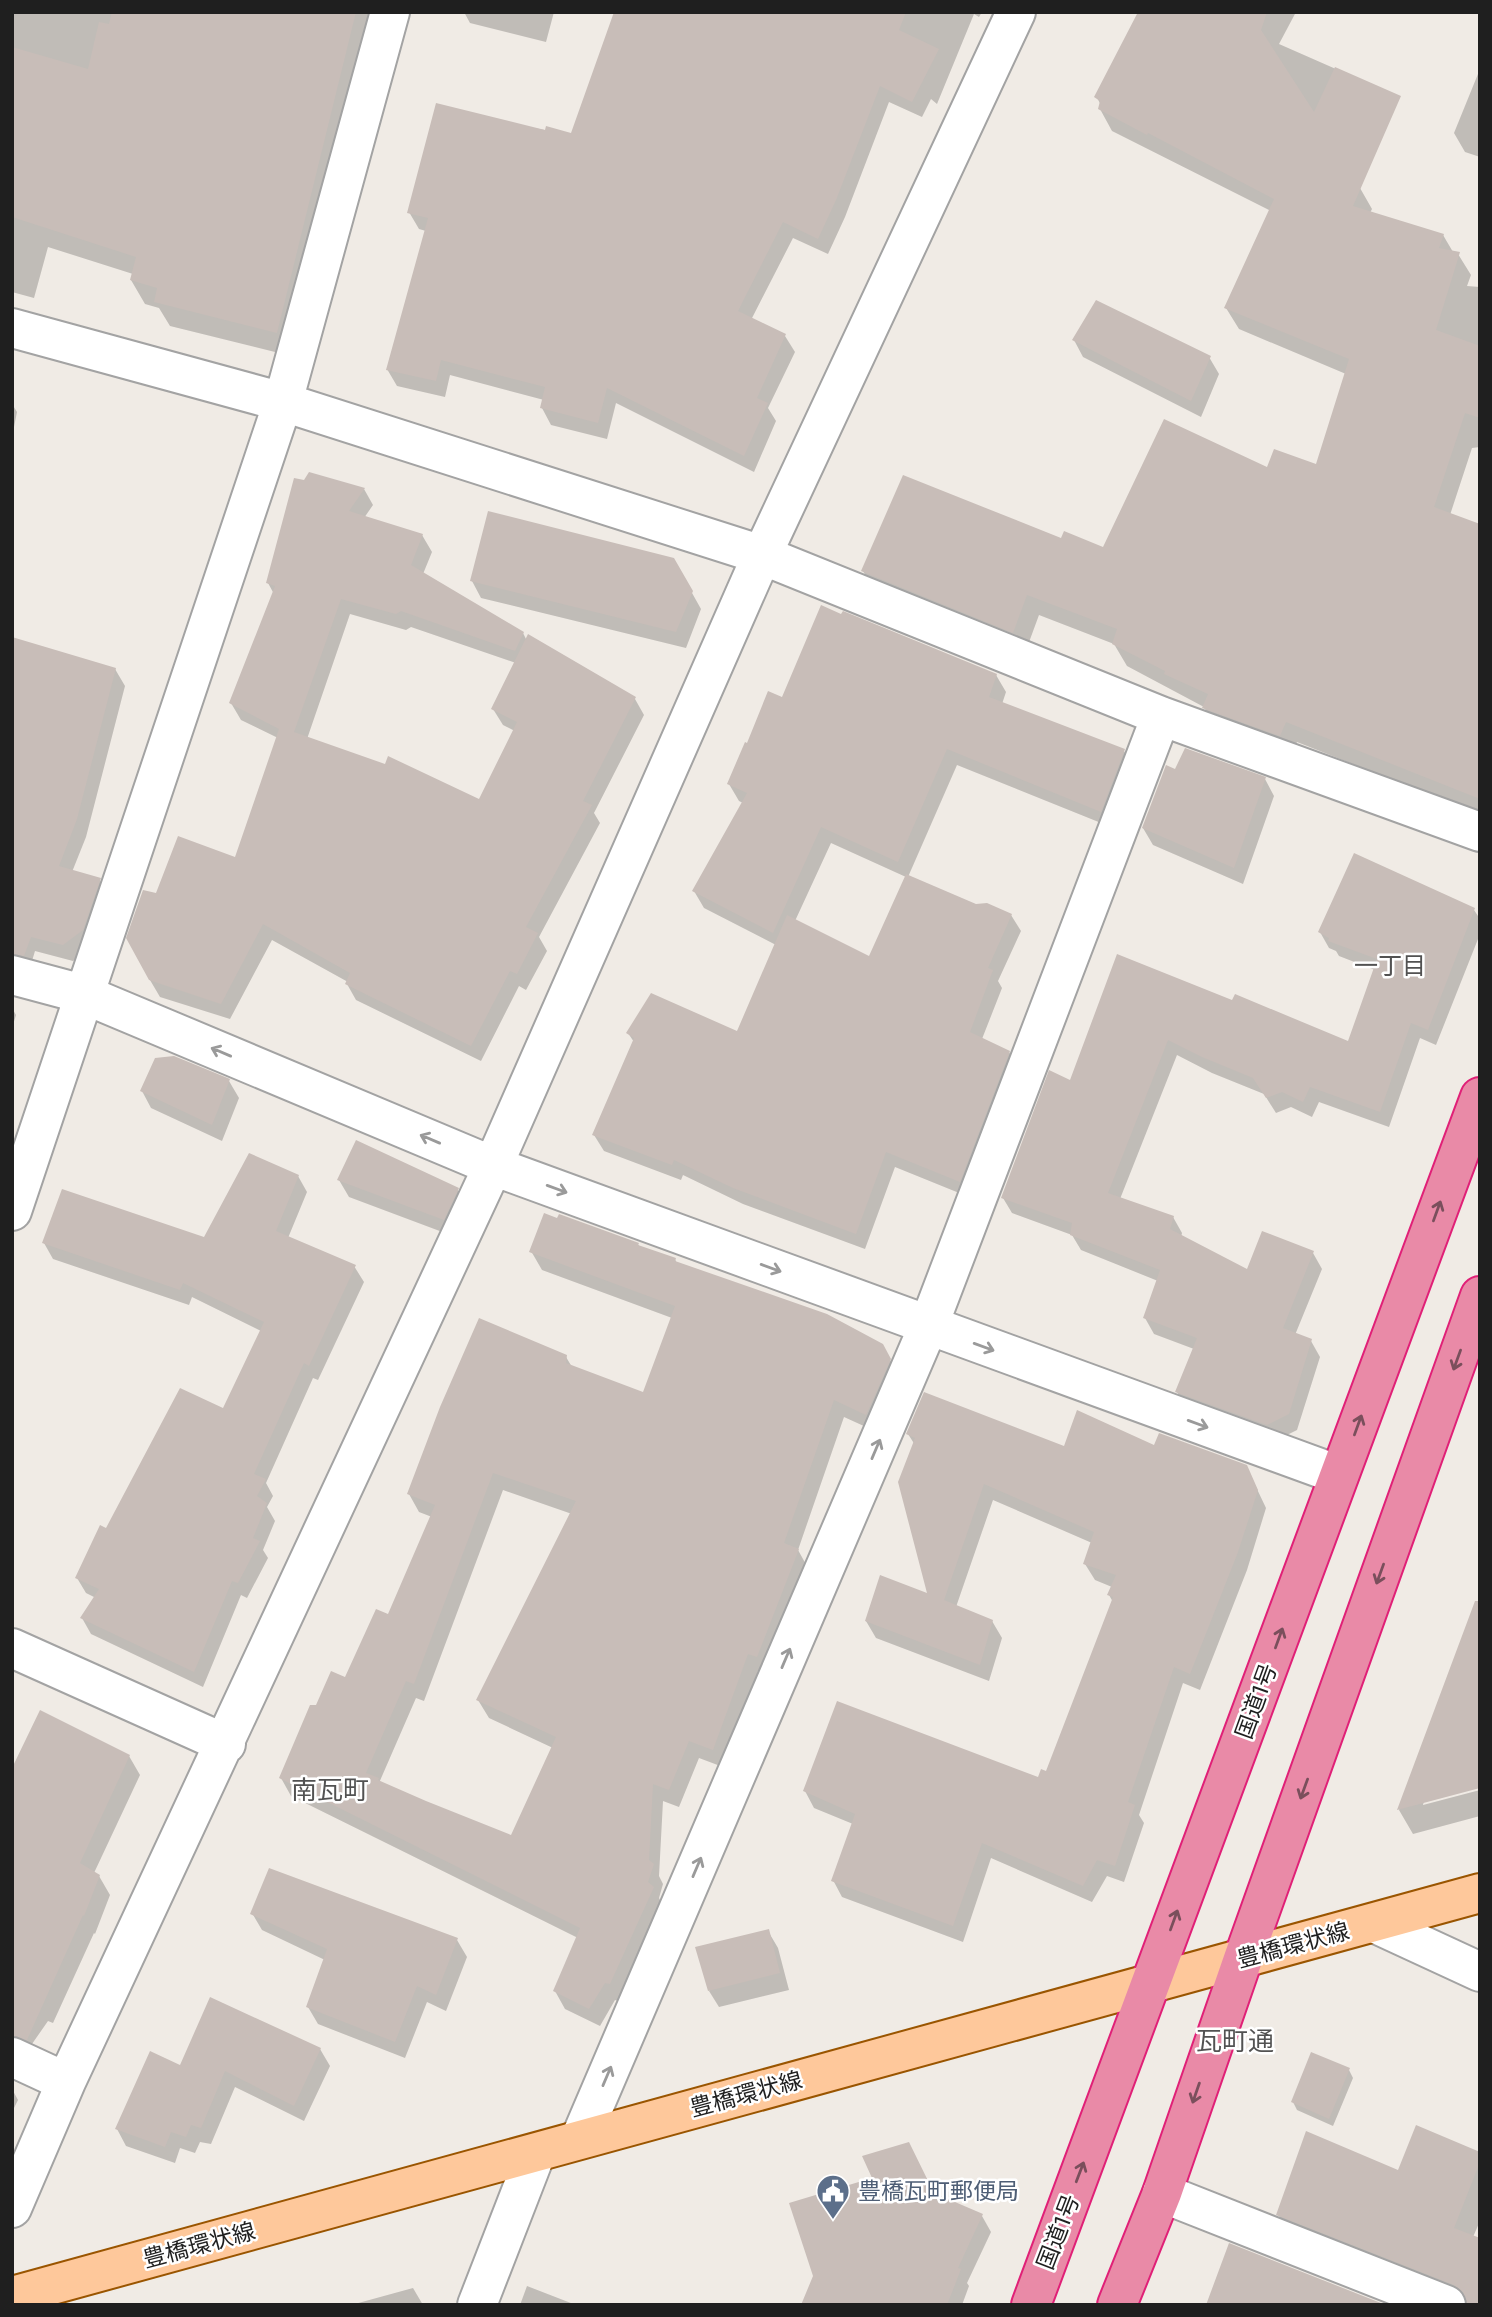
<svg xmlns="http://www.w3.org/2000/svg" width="1492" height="2317" font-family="'Exo 2','Noto Sans JP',sans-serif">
<rect width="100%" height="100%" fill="#f0ebe5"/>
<path fill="#0003" fill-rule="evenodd" d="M 12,12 L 375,12 L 291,356 L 170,326 L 159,308 L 145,304 L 131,280 L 133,274 L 48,247 L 34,298 L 12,292 Z
M 464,12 L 554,12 L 546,42 L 470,23 Z
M 628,12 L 982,12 L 979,17 L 974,14 L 937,104 L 931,99 L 922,117 L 889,102 L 845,217 L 828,254 L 793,238 L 751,320 L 785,336 L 795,352 L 768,408 L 776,421 L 754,472 L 616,403 L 607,439 L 551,425 L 542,408 L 544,400 L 450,375 L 445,397 L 397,386 L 387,369 L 426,231 L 419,229 L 409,212 L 512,124 L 572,135 Z
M 1137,12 L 1296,12 L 1279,44 L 1370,84 L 1360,188 L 1372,209 L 1370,213 L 1443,235 L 1453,252 L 1458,254 L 1471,275 L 1467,286 L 1480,287 L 1480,447 L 1472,448 L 1450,515 L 1480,526 L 1480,814 L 1297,742 L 1292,756 L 1216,729 L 1204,707 L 1127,666 L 1114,644 L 1039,615 L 1025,653 L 875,592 L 863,571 L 1062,540 L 1104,550 L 1268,469 L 1317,466 L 1346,374 L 1239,329 L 1226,308 L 1271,211 L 1112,131 L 1100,109 L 1101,105 L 1096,96 L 1138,16 Z
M 1480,69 L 1480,157 L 1465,152 L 1454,133 Z
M 1074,340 L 1209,357 L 1219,374 L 1201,417 L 1083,357 Z
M 12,404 L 17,412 L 12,437 Z
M 364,489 L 373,505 L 364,518 L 422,535 L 432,552 L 423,574 L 523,633 L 527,641 L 635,699 L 644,715 L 594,813 L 600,823 L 539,937 L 547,951 L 526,990 L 519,986 L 481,1061 L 356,1000 L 347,984 L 348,982 L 272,940 L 230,1019 L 160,997 L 150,980 L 157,895 L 236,859 L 278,738 L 241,720 L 231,703 L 274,594 L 268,583 ZM 350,614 L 406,630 L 411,627 L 516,663 L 493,709 L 503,725 L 515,731 L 480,802 L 307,739 Z
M 673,559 L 701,609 L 686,648 L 481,598 L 472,581 Z
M 12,640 L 115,669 L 125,686 L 86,837 L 72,872 L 99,879 L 109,896 L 92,946 L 73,961 L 35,951 L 29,971 L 12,972 Z
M 996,675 L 1006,692 L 1002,704 L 1124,751 L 1133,768 L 1111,827 L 957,765 L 908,877 L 975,906 L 1011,915 L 1021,931 L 998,981 L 1002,988 L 982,1039 L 1009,1052 L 1018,1068 L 969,1197 L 895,1167 L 865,1249 L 743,1204 L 683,1175 L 681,1180 L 604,1151 L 594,1135 L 634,1042 L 628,1033 L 738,1034 L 776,945 L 704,908 L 694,891 L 743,803 L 739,801 L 729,784 L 783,700 ZM 831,843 L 906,877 L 870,958 L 795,921 Z
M 1176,771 L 1265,779 L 1274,796 L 1243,884 L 1153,845 L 1143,828 Z
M 1474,910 L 1480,919 L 1480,934 L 1436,1045 L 1420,1038 L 1389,1127 L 1319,1102 L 1312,1117 L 1291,1107 L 1276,1113 L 1264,1094 L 1212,1073 L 1177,1055 L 1120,1199 L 1173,1217 L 1182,1233 L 1181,1237 L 1248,1271 L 1313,1253 L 1322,1269 L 1295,1335 L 1311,1341 L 1320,1357 L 1297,1430 L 1277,1440 L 1186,1407 L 1177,1392 L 1194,1349 L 1154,1334 L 1145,1318 L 1158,1281 L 1081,1250 L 1072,1235 L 1012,1213 L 1003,1198 L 1071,1082 L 1233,1002 L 1349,1043 L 1375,970 L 1339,956 L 1336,951 L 1329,948 L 1320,932 Z
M 12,1008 L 16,1015 L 12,1028 Z
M 229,1081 L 239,1098 L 222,1141 L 151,1108 L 142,1091 Z
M 298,1176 L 307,1192 L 288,1238 L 354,1266 L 364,1282 L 318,1380 L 313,1378 L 266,1483 L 273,1496 L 267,1507 L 275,1521 L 263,1550 L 268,1558 L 247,1598 L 241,1595 L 203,1687 L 91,1634 L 82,1618 L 96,1598 L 86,1593 L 77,1578 L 107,1530 L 223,1410 L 261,1331 L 192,1297 L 189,1305 L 53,1259 L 44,1243 L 205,1239 Z
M 339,1180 L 457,1189 L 467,1206 L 453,1236 L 349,1197 Z
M 638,1244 L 640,1248 L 675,1259 L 677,1264 L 882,1346 L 893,1365 L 877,1432 L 844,1417 L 798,1550 L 808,1568 L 767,1674 L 758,1671 L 723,1767 L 699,1758 L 679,1807 L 663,1801 L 659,1876 L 663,1884 L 659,1898 L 663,1906 L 621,2002 L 615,2000 L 600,2026 L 565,2009 L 555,1991 L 578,1938 L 291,1796 L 281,1778 L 317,1706 L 346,1679 L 389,1617 L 432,1517 L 419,1512 L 409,1494 L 566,1357 L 572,1367 L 644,1394 L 672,1318 L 542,1270 L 531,1251 ZM 503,1490 L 572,1514 L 478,1700 L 489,1718 L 553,1748 L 512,1837 L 379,1783 L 416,1698 L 424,1701 Z
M 908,1434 L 1065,1448 L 1155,1448 L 1246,1466 L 1266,1508 L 1247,1570 L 1200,1690 L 1183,1683 L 1139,1815 L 1144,1823 L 1124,1882 L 1107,1876 L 1092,1902 L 991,1858 L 963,1942 L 842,1897 L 833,1880 L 853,1824 L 814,1808 L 805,1791 L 1039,1779 L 1047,1774 L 1113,1602 L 1109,1595 L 1112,1587 L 1095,1580 L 1085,1564 L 1092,1543 L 993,1500 L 956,1607 L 992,1621 L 1002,1638 L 989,1681 L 876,1638 L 866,1621 L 929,1596 L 915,1445 Z
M 1472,1612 L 1423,1805 L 1480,1790 L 1480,1816 L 1413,1834 L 1399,1810 Z
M 129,1756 L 140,1775 L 94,1873 L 99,1876 L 110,1895 L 95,1934 L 94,1933 L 53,2023 L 48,2021 L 25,2054 L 12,2057 L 12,1772 Z
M 252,1913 L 457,1940 L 467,1957 L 446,2011 L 427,2002 L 405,2058 L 318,2024 L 308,2007 L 325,1960 L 262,1930 Z
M 768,1931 L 778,1948 L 789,1990 L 719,2007 L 709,1991 Z
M 320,2049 L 330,2066 L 304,2121 L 235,2087 L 211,2144 L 200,2142 L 195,2153 L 180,2148 L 175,2163 L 126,2146 L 117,2129 L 180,2068 Z
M 1349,2070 L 1353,2078 L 1333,2126 L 1297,2110 L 1293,2102 Z
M 12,2089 L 18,2100 L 12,2112 Z
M 1480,2154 L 1480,2221 L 1473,2237 L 1480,2305 L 1460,2305 L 1292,2239 L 1278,2214 L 1399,2172 Z
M 934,2195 L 982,2216 L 991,2232 L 967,2283 L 969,2286 L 962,2305 L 803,2305 Z
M 527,2286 L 576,2305 L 520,2305 Z
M 413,2288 L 423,2305 L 351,2305 Z"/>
<path fill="#c8bdb8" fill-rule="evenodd" d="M 112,12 L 356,12 L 277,333 L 154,302 L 157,288 L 130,280 L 136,257 L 12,217 L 12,47 L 88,69 L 99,22 L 109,24 Z
M 614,12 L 906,12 L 899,30 L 939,49 L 912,102 L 880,86 L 836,200 L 818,239 L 783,222 L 738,311 L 786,334 L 757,398 L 768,403 L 744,456 L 607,388 L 598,423 L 540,408 L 545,387 L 441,360 L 436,381 L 386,370 L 428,218 L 407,213 L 436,103 L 545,130 L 546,126 L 571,133 Z
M 1138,12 L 1267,12 L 1261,30 L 1314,112 L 1335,67 L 1401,96 L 1353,206 L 1444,234 L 1439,248 L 1460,252 L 1436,330 L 1480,346 L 1480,418 L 1465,413 L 1434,507 L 1480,524 L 1480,799 L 1286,722 L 1280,736 L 1202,708 L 1208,694 L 1164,674 L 1165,671 L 1112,644 L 1117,629 L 1027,595 L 1013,633 L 861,571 L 903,475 L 1061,538 L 1064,531 L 1103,547 L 1164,419 L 1267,467 L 1274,449 L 1316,464 L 1349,359 L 1224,308 L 1274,199 L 1148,133 L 1147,135 L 1098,109 L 1100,101 L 1094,97 Z
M 1096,300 L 1211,356 L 1191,401 L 1072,340 Z
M 309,472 L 365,488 L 349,511 L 423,534 L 411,565 L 524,632 L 515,651 L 401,611 L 396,614 L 341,599 L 294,732 L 385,764 L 388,756 L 479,799 L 517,722 L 491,709 L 528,634 L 636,697 L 583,801 L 592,805 L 526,927 L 538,933 L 517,974 L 510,971 L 471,1046 L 345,984 L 350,973 L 263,924 L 221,1004 L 149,980 L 126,938 L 143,890 L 156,893 L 178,836 L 235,857 L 279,729 L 229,703 L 275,586 L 266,583 L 294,478 L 304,480 Z
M 488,511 L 674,558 L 693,591 L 676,632 L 470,581 Z
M 821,605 L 841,614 L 843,611 L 997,674 L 989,697 L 1125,749 L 1101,812 L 947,749 L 898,862 L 821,827 L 773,933 L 692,891 L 747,793 L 727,784 L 745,742 L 747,743 L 768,691 L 782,697 Z
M 12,637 L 116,668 L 77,819 L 59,866 L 101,878 L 83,930 L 63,945 L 31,937 L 24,956 L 12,954 Z
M 1185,748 L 1266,777 L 1234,868 L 1142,828 L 1166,765 L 1175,769 Z
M 1354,853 L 1475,908 L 1428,1030 L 1411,1023 L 1380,1112 L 1310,1087 L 1303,1102 L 1282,1092 L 1266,1098 L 1253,1078 L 1202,1057 L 1168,1040 L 1108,1193 L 1174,1216 L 1170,1229 L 1247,1269 L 1262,1231 L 1314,1251 L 1283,1328 L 1312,1339 L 1289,1414 L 1267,1425 L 1175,1392 L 1197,1338 L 1143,1318 L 1160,1270 L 1070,1235 L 1072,1223 L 1001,1198 L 1049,1070 L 1070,1080 L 1117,954 L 1232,1000 L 1235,994 L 1348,1041 L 1377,959 L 1328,941 L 1329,938 L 1318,932 Z
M 906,874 L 976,904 L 987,903 L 1012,914 L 988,968 L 993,970 L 970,1032 L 1010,1051 L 960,1182 L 886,1152 L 856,1234 L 733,1188 L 674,1160 L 672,1165 L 592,1135 L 634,1038 L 626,1033 L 651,993 L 737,1031 L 787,915 L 869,956 Z
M 174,1056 L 230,1079 L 212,1125 L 140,1091 L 155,1058 Z
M 356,1140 L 459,1188 L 444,1220 L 337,1180 Z
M 249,1153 L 299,1175 L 276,1231 L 356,1265 L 309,1366 L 304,1363 L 254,1474 L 266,1479 L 257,1496 L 267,1503 L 253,1538 L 260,1541 L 238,1583 L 232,1581 L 194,1672 L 80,1618 L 99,1589 L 75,1578 L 100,1525 L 106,1528 L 180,1388 L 223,1408 L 264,1322 L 183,1283 L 180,1290 L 42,1243 L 62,1189 L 204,1237 Z
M 544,1213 L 557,1218 L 559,1214 L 639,1243 L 638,1245 L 676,1258 L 675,1261 L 827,1314 L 883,1344 L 891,1359 L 866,1415 L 834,1400 L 784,1543 L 799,1549 L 757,1657 L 748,1654 L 713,1750 L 689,1741 L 669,1790 L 653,1784 L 649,1860 L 654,1864 L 648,1882 L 654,1887 L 610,1984 L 605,1983 L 589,2009 L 553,1991 L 580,1928 L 279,1778 L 310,1705 L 316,1705 L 331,1671 L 345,1677 L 376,1609 L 388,1614 L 435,1505 L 407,1494 L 440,1407 L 479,1318 L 567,1355 L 566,1363 L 643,1392 L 675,1306 L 529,1252 ZM 493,1473 L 576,1501 L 476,1700 L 556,1737 L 511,1835 L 426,1801 L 378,1780 L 379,1778 L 366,1773 L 406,1681 L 414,1684 Z
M 924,1392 L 1064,1446 L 1077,1410 L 1154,1445 L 1159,1433 L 1247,1465 L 1258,1490 L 1238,1552 L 1190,1674 L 1174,1667 L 1128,1802 L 1135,1805 L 1115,1866 L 1097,1860 L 1083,1886 L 982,1843 L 953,1926 L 831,1881 L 855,1814 L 803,1791 L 837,1701 L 1038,1777 L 1041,1769 L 1046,1771 L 1113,1597 L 1107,1595 L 1116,1575 L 1083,1564 L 1094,1532 L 984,1484 L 944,1600 L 993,1620 L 980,1665 L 865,1621 L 880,1575 L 927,1593 L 898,1482 L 915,1438 L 906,1434 Z
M 1475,1601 L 1480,1601 L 1480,1788 L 1397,1810 Z
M 40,1710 L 130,1755 L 80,1863 L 100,1875 L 84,1916 L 83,1915 L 27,2040 L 12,2036 L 12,1768 Z
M 269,1868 L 458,1938 L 436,1995 L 417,1986 L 395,2042 L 306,2007 L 327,1949 L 250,1914 Z
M 769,1929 L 780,1973 L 708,1991 L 695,1947 Z
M 210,1997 L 321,2048 L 294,2106 L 225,2071 L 201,2128 L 191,2125 L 186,2137 L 171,2132 L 165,2147 L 115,2129 L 150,2051 L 180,2065 Z
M 1311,2052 L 1350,2068 L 1329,2119 L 1291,2102 Z
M 1416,2125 L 1480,2152 L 1480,2162 L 1454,2228 L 1480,2238 L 1480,2305 L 1467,2305 L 1463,2292 L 1454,2285 L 1276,2215 L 1306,2131 L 1398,2170 Z
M 909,2142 L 934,2193 L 983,2214 L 958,2268 L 961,2269 L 947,2305 L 801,2305 L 813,2276 L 789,2203 L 872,2178 L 862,2156 Z
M 1229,2243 L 1386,2305 L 1206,2305 Z"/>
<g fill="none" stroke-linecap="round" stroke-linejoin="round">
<defs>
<path id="minor" d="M 12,328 L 283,402 L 762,555 L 1161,716 L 1480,832
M 12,975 L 83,994 L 493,1166 L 1339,1475
M 12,1211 L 283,402 L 390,12
M 12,1648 L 226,1744
M 1374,1923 L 1480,1972
M 12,2057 L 66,2082
M 580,2139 L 928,1327 L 1161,716
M 1162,2193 L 1446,2305
M 12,2208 L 66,2082 L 493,1166 L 762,555 L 1016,12
M 477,2305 L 536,2153"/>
<path id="major" d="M 12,2296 L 1480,1893"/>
<path id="highway" d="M 1031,2305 L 1480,1097
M 1117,2305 L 1162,2193 L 1243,1959 L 1480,1296"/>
</defs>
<use href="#minor" stroke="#a3a3a3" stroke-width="42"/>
<use href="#major" stroke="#9a5500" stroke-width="42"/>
<use href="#highway" stroke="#e02077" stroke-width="42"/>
<use href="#minor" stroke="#fff" stroke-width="38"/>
<use href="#major" stroke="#fec89b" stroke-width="38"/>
<use href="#highway" stroke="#e98aa7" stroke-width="38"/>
</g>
<defs><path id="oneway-shaft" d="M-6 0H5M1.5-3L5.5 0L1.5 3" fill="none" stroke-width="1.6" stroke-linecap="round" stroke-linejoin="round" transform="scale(1.75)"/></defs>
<g stroke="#9a9a9a">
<use href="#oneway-shaft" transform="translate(221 1052) rotate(-157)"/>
<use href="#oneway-shaft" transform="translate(430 1139) rotate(-157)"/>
<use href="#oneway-shaft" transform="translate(557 1189) rotate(20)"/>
<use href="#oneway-shaft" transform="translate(771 1268) rotate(20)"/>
<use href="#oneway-shaft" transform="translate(984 1347) rotate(20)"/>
<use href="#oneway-shaft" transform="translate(1198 1424) rotate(20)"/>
<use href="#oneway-shaft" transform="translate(876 1449) rotate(-67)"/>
<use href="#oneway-shaft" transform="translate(786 1658) rotate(-67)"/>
<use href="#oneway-shaft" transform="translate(697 1867) rotate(-67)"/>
<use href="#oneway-shaft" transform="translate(607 2076) rotate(-67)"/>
</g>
<g stroke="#7a4f5c">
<use href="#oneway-shaft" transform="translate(1437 1211) rotate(-70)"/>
<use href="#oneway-shaft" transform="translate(1457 1360) rotate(110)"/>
<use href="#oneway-shaft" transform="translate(1358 1425) rotate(-70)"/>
<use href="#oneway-shaft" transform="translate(1380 1574) rotate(110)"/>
<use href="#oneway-shaft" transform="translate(1279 1638) rotate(-70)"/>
<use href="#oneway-shaft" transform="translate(1304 1789) rotate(110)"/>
<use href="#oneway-shaft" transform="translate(1174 1920) rotate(-70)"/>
<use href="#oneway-shaft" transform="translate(1196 2093) rotate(109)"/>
<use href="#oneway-shaft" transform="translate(1080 2172) rotate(-69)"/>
</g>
<defs>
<symbol id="civic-pin" viewBox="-11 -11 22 30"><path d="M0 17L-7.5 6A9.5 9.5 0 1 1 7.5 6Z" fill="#5c6f8a" stroke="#fff"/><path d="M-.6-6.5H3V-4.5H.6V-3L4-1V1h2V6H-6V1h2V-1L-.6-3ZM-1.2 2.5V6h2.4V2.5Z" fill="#fff"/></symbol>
</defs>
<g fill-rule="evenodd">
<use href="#civic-pin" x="814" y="2172" width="38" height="52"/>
</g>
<g text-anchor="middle" stroke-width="5" stroke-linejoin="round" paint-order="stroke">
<g font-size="23" fill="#1f1f1f" stroke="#fff">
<text transform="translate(1256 1701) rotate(-70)" y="8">国道1号</text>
<text transform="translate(1293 1945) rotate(-15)" y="8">豊橋環状線</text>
<text transform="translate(746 2094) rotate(-15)" y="8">豊橋環状線</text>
<text transform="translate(1058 2232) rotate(-69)" y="8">国道1号</text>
<text transform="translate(199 2245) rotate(-15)" y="8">豊橋環状線</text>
</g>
<g font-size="23" fill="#4e5e75" stroke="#fff" text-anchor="start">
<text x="858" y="2199">豊橋瓦町郵便局</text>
</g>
<g font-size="24" fill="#525252" stroke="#fff">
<text x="1390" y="974">一丁目</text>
</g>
<g font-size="26" fill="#525252" stroke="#fff">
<text x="330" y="1799">南瓦町</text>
<text x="1235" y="2050">瓦町通</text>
</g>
</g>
<rect width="1492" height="2317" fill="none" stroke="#1f1f1f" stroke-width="28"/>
</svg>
